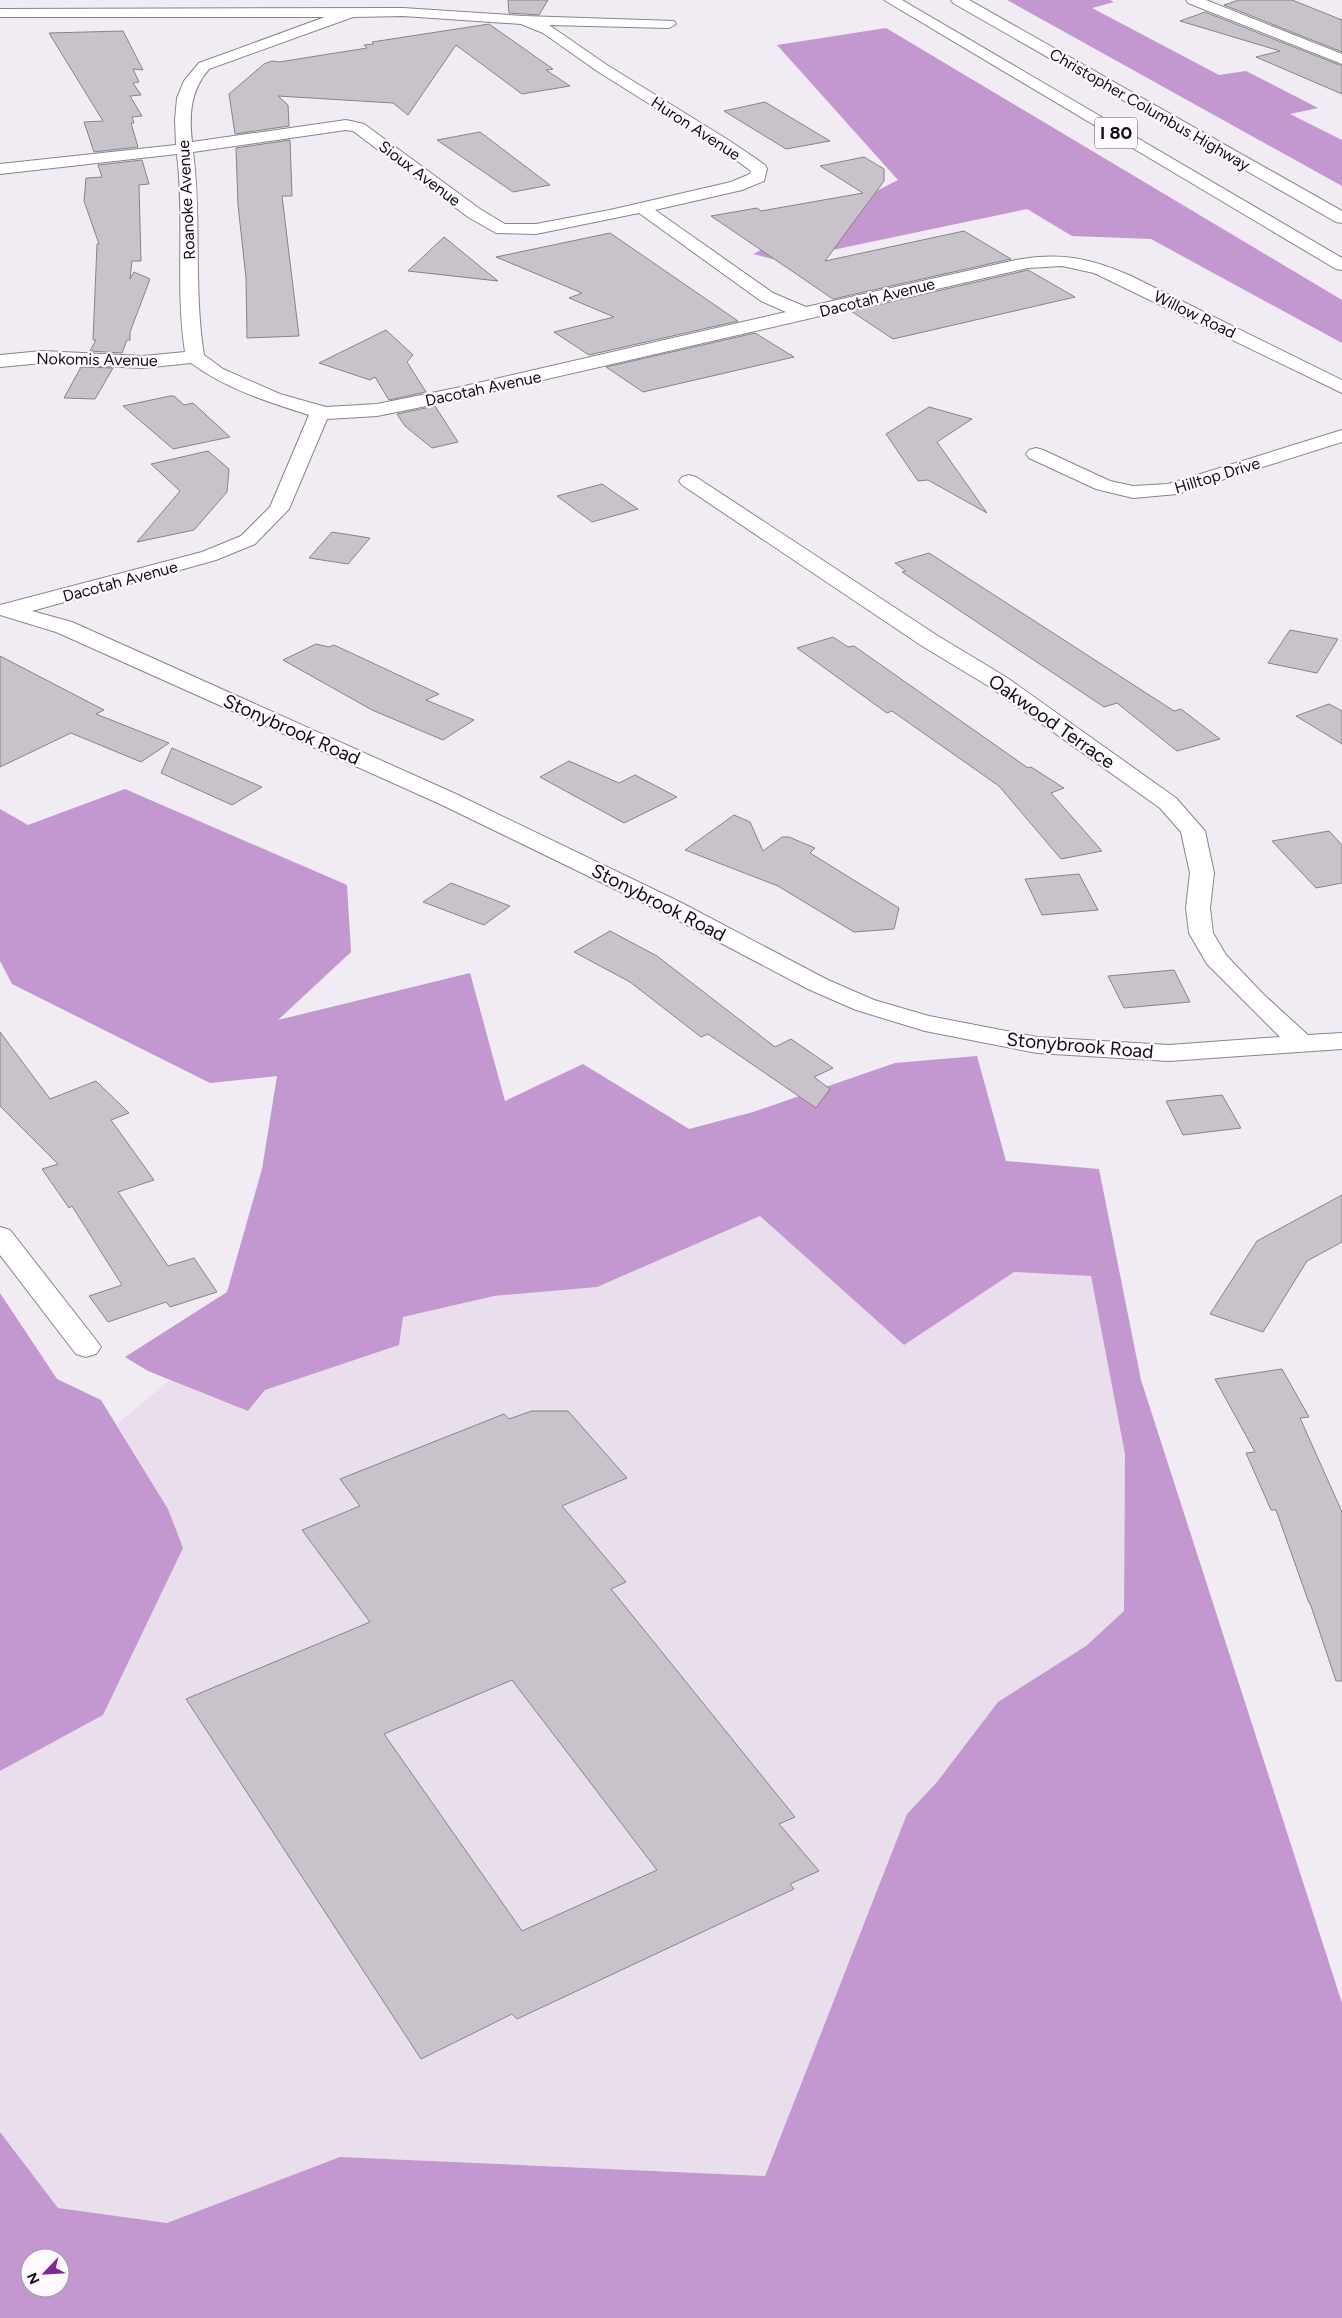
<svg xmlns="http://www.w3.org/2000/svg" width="1342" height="2318" font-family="Figtree,sans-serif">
<rect width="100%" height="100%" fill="#f1ebf3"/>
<path fill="#e9deec" d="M 760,1215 L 904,1345 L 1014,1271 L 1091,1276 L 1125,1453 L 1124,1611 L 1086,1646 L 998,1702 L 937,1782 L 907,1814 L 765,2176 L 340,2157 L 167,2223 L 58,2208 L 0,2132 L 0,1771 L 103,1715 L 182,1548 L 168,1509 L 117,1424 L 170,1380 L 248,1411 L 265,1390 L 399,1345 L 403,1317 L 494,1296 L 597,1287 Z"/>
<path fill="#c397d0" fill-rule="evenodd" d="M 1007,0 L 1110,0 L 1114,2 L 1092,8 L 1219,75 L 1246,71 L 1318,108 L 1290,114 L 1342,140 L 1342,186 Z
M 886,28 L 1342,300 L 1342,343 L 1151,239 L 1072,236 L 1027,209 L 780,261 L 753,254 L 898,180 L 777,45 Z
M 125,789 L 347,885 L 351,952 L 278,1020 L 470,973 L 505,1101 L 583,1064 L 689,1129 L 753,1112 L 895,1063 L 977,1056 L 1006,1161 L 1099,1169 L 1141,1380 L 1342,2003 L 1342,2318 L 0,2318 L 0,2132 L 58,2208 L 167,2223 L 340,2157 L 765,2176 L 907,1814 L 937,1782 L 998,1702 L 1086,1646 L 1124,1611 L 1125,1454 L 1091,1276 L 1014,1272 L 904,1345 L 760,1216 L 597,1287 L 494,1296 L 403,1317 L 399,1345 L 265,1390 L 248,1411 L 148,1371 L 125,1357 L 227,1292 L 262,1169 L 277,1076 L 210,1083 L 12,984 L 0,961 L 0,809 L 28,825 ZM 30,2258 L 60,2258 L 60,2288 L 30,2288 Z
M 0,1293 L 57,1379 L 101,1400 L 168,1509 L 183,1548 L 103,1715 L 0,1771 Z"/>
<path fill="#c8c2ca" stroke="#888389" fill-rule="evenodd" d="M 508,0 L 548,0 L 539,15 L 509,13 Z
M 1239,0 L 1292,0 L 1342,20 L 1342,52 L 1224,5 Z
M 1205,12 L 1342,66 L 1342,94 L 1256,57 L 1280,51 L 1180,21 Z
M 489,24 L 553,69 L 546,70 L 570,86 L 522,94 L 456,45 L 408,115 L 393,103 L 278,96 L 288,105 L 289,126 L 235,134 L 229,94 L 264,64 L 272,61 L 279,62 L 367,48 L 364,45 L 374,44 L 372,42 Z
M 123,31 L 143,70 L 133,69 L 139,82 L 133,83 L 141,95 L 130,96 L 142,116 L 132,117 L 134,123 L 131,123 L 138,147 L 94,152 L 84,122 L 103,121 L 49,33 Z
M 765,102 L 830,141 L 786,149 L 724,111 Z
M 480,132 L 550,185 L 513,192 L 437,140 Z
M 290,140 L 292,196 L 282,196 L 299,336 L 247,338 L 246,278 L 238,205 L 236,148 Z
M 864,157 L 884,169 L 884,181 L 825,261 L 964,231 L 1011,259 L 833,299 L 711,216 L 757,208 L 761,211 L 863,193 L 820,166 Z
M 142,160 L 149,184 L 139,185 L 141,261 L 132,261 L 130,279 L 134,272 L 150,279 L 130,332 L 130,340 L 127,340 L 122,353 L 90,351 L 96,340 L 93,340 L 97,244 L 99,244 L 84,201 L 86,178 L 102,177 L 98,165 Z
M 610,233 L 738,321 L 589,355 L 554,332 L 614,317 L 569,298 L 582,293 L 496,257 Z
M 444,237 L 498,281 L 408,271 Z
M 1028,270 L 1075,297 L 893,339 L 851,311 Z
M 386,330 L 413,355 L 407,362 L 426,392 L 389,400 L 375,377 L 370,380 L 319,363 Z
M 755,333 L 794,357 L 643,392 L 606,367 Z
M 81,367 L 113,368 L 95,399 L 64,398 Z
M 170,396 L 174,396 L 184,405 L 193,403 L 230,437 L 173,449 L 123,406 Z
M 435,406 L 458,442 L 432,448 L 405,426 L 397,414 Z
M 929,407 L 972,419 L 937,442 L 987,513 L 928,480 L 918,481 L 886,434 Z
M 208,451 L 229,469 L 227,492 L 194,530 L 137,542 L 180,491 L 151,464 Z
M 602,484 L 638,509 L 592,522 L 557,496 Z
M 332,532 L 370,538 L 348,564 L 309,558 Z
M 929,553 L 1174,711 L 1181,709 L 1220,739 L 1177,751 L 1117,703 L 1104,707 L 902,572 L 906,571 L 895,563 Z
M 1290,630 L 1338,639 L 1317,673 L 1268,663 Z
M 833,637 L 848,647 L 854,646 L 1028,768 L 1031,767 L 1064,788 L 1051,793 L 1102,851 L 1061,859 L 999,786 L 892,711 L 887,713 L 797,648 Z
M 316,644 L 329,647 L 334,645 L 439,694 L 426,700 L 474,720 L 443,740 L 372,710 L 283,660 Z
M 0,656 L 104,710 L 96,714 L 169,743 L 141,762 L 71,733 L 0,767 Z
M 1329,704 L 1342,711 L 1342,744 L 1296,716 Z
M 172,748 L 262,787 L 232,805 L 161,773 Z
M 569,761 L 619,783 L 635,775 L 677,797 L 624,823 L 540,777 Z
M 734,815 L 750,822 L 763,851 L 782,837 L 789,837 L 815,848 L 810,853 L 899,908 L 894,929 L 854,932 L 778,886 L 685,850 Z
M 1329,831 L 1342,845 L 1342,883 L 1316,888 L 1272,841 Z
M 1079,874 L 1098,910 L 1042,915 L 1025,879 Z
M 451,883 L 510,906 L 484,925 L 423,902 Z
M 610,931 L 657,956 L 775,1047 L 791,1039 L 833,1068 L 814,1077 L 830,1089 L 816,1108 L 708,1034 L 701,1037 L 630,982 L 574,952 Z
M 1174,970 L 1190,1002 L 1124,1008 L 1108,976 Z
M 0,1032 L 50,1099 L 96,1081 L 129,1113 L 111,1120 L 154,1180 L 118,1192 L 168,1266 L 194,1258 L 217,1292 L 170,1307 L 166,1302 L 108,1322 L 89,1296 L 122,1285 L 72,1206 L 69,1208 L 42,1169 L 58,1164 L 0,1106 Z
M 1222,1095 L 1241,1128 L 1183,1135 L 1166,1101 Z
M 1342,1195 L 1342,1242 L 1307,1261 L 1263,1332 L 1210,1314 L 1257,1241 Z
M 1282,1369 L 1309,1417 L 1300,1418 L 1342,1512 L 1342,1681 L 1336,1681 L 1310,1603 L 1309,1603 L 1276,1510 L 1271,1510 L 1246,1453 L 1255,1452 L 1215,1379 Z
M 532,1411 L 568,1411 L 627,1478 L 562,1506 L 626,1582 L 611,1589 L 795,1817 L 779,1824 L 819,1871 L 790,1884 L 794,1889 L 517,2019 L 512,2014 L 421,2059 L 186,1699 L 370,1622 L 302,1530 L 360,1506 L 340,1479 L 504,1414 L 509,1419 ZM 512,1680 L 657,1870 L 522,1931 L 384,1734 Z"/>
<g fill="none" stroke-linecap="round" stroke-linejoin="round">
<defs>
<path id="minor" d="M 1186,0 L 1206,0 L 1342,54 L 1342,64 L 1188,3 Z
M 403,8 L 524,16 L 674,21 L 676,24 L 669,28 L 549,25 L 607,65 L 730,141 L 765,165 L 767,169 L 764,181 L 742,190 L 655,210 L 773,293 L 806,307 L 1016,260 C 1061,252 1090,258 1131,276 L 1342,380 L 1342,393 L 1094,273 L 1062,266 L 1028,268 L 456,400 L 377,416 L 327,419 L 289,509 L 255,544 L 216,560 L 32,611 L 72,622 L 456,794 L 680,902 L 826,979 L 874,1000 L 929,1016 L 1037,1037 L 1169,1045 L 1280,1037 L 1207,964 L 1189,933 L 1186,908 L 1190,873 L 1181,832 L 1160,808 L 990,687 L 922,646 L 682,485 L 679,481 L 682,477 L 689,475 L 696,477 L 938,636 L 1006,677 L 1176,798 L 1205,831 L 1214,873 L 1210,908 L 1213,933 L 1226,955 L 1263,994 L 1308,1035 L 1342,1033 L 1342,1049 L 1169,1061 L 1037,1053 L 925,1031 L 856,1010 L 808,989 L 662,912 L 440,804 L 56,632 L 0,615 L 0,605 L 202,552 L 241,536 L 270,507 L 309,415 C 268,402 226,389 191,363 L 143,368 L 42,363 L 0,367 L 0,355 L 42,351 L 143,356 L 185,352 C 175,287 185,220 177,154 L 0,174 L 0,164 L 176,145 L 175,120 L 177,98 L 184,81 L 199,63 L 325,17 L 0,17 L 0,9 ZM 403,16 L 521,24 L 543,33 L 597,71 L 718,147 L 751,171 L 750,174 L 731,182 L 610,210 L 536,224 L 505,224 L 480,209 L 364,124 L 346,120 L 192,142 C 189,115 190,91 209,69 L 353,17 ZM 346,130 L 353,131 L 468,217 L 496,233 L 536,234 L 639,213 L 761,301 L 786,312 L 456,388 L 377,404 L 326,407 L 280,394 L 223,369 L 204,355 C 193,287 202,219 193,152 Z
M 1342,430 L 1342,442 L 1177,494 L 1133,498 L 1096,489 L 1029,458 L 1026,454 L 1029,450 L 1036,448 L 1043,450 L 1110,481 L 1133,486 L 1168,484 Z
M 0,1227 L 10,1230 L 96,1340 L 101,1347 L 96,1354 L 86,1357 L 76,1354 L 0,1255 Z"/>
<path id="highway" d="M 884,0 L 902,0 L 1342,258 L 1342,270 L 1336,269 Z
M 951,0 L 969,0 L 1342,211 L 1342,223 L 1336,222 L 953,3 Z"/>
</defs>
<use href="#minor" stroke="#89848b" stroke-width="2"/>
<use href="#highway" stroke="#89848b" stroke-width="2"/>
<use href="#minor" fill="#fff" fill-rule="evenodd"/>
<use href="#highway" fill="#fff" fill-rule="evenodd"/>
</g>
<g text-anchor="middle" stroke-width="4.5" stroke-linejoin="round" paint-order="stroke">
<g font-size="16" fill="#100e11" stroke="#fdf9fe">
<text transform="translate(1150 109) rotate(30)" y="6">Christopher Columbus Highway</text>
<text transform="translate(696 128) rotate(33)" y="6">Huron Avenue</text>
<text transform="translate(420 173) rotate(37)" y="6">Sioux Avenue</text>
<text transform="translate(186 200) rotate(-93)" y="6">Roanoke Avenue</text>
<text transform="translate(877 297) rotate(-14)" y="6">Dacotah Avenue</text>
<text transform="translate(1195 314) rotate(26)" y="6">Willow Road</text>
<text transform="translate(97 359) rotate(1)" y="6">Nokomis Avenue</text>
<text transform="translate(483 388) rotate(-12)" y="6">Dacotah Avenue</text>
<text transform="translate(1217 475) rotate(-17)" y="6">Hilltop Drive</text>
<text transform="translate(120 581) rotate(-15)" y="6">Dacotah Avenue</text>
</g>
<rect fill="#fdf9fe" stroke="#575458" stroke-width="1" x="1095" y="117.5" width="42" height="31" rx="4"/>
<g font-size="18" font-weight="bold" fill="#100e11">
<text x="1116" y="139">I 80</text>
</g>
<g font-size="19" fill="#100e11" stroke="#fdf9fe">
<text transform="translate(1052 721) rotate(35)" y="7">Oakwood Terrace</text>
<text transform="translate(292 729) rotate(24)" y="7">Stonybrook Road</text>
<text transform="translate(659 902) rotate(27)" y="7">Stonybrook Road</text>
<text transform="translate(1080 1045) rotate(5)" y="7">Stonybrook Road</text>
</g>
</g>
<g transform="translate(45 2273) rotate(245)"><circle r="24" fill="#fdf9fe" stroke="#9e9b9f"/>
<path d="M0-4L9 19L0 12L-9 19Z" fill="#7e2795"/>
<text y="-8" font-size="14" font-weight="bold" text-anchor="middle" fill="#100e11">N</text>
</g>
</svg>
